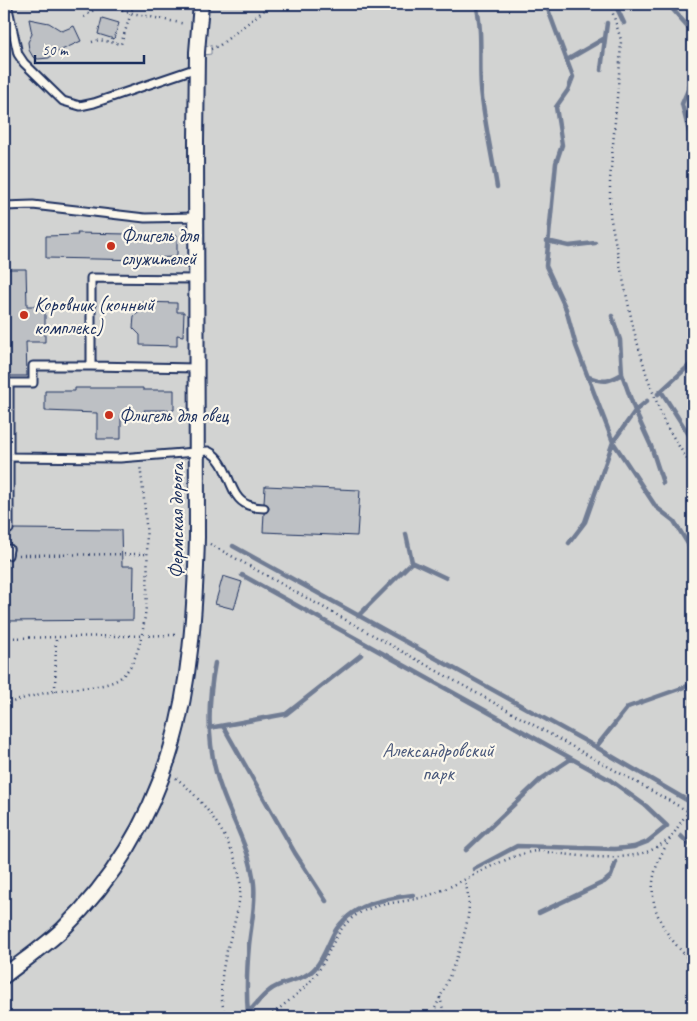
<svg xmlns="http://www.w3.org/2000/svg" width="697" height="1021" font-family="Caveat,sans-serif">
<rect width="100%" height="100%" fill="#f2efe6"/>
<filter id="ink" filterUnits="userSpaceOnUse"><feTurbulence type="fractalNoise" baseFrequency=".02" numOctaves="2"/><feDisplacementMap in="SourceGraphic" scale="10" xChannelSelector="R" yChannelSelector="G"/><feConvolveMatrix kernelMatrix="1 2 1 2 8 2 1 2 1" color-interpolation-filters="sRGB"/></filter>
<g filter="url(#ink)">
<path fill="#d2d3d2" stroke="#768198" d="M 4,4 L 194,4 L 190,58 C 192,175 191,292 190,409 C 189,538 200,695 140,812 C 118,855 88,896 53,929 C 38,944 20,956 4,969 Z
M 208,4 L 693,4 L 693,1017 L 4,1017 L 4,984 C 24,967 47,952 66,934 C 78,922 87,908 98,896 C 115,874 133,853 147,828 C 195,740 201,638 204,540 L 204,55 L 211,54 L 211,45 L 205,47 Z"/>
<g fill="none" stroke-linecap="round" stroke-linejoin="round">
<path stroke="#707b93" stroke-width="4.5" d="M 476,4 C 483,30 479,61 481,88 C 484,121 492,155 497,187
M 546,4 L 573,77 L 568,90 L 556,107 L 562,145 L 556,163 L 546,266 L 566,309 L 576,346 L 613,442 L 656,507 L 674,521 L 693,552
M 615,4 L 624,23
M 668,4 L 691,30
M 693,26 L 691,30 L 693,55
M 567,60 L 605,38
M 601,70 L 607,23
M 693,78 L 682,104 L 693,148
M 547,241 L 569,246 L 595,243
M 612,316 L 620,340 L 622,374 L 635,411 L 651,446 L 663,483
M 589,377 C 605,383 608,382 622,374
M 661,391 L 693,441
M 658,394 L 693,362
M 569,543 L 585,522 L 613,442 L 635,411 L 647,401
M 233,546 L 596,747 L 690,802
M 412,562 L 446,578
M 242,575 L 610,780 L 646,806 L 667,826 L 647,842 L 634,847 L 615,849 L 517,846 L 474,869
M 358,616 L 412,562 L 406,534
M 215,663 C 207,706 206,749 222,791 C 233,822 251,851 254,884 C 256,905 251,925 249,945 C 247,967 246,991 248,1014
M 223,726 L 295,853 L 326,901
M 209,728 L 286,714 L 361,655
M 596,747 L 628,707 L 693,684
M 681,836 L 693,848
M 466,850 L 541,779 L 571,759
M 539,913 L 604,882 L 611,876 L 616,862
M 241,1017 C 253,1011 258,999 269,991 C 282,980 304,982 316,967 C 324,957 328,944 334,933 C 351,904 383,899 413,895"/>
</g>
<path fill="#bdc0c4" stroke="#1b2f5e" d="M 102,18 L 119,23 L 114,39 L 98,34 Z
M 29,19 L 49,23 L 62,31 L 74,26 L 81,41 L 55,53 L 49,58 L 38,59 L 33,57 L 29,50 L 28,42 L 32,34 Z
M 77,233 L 177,235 L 177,257 L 146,258 L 146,260 L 46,258 L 46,236 L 78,235 Z
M 4,269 L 26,269 L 27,306 L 45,306 L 45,342 L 26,342 L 27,376 L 4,376 Z
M 141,302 L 177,303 L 177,312 L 184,312 L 183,336 L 177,335 L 177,346 L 140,345 L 140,335 L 133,328 L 134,316 L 141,311 Z
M 75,388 L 143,388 L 143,390 L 174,390 L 174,410 L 144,410 L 144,413 L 121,413 L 121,439 L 97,439 L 97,413 L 45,411 L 45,391 L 75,391 Z
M 265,486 L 360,490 L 357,536 L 263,532 L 264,513 L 267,512 L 269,509 L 268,505 L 264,503 Z
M 4,529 L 9,534 L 12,533 L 14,529 L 121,530 L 122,566 L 134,566 L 133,620 L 4,621 L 4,560 L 12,558 L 14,549 L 13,545 L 9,544 L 5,545 L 4,548 Z
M 223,576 L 242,582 L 234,609 L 215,604 Z"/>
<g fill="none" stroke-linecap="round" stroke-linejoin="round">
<defs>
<path id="service" d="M 7,4 L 18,54 L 24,63 L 63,101 L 80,106 L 94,103 L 197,68
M 4,206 L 33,205 L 145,218 L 196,217
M 196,279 L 91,278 L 91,366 L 196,368
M 4,457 L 120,458 L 208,451 C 231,462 227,497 248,505 C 253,507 259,508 264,508
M 9,529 L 9,383 L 33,383 L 33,366 L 91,366
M 4,555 L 8,555 L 9,549"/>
<path id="minor" d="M 4,976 C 23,961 45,946 63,929 C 177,817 193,689 197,537 L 196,141 L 197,52 L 201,4"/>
</defs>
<use href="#service" stroke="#1b2f5e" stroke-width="11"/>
<use href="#minor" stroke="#1b2f5e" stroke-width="18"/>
<path stroke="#1b2f5e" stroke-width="2.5" stroke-dasharray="1 4" stroke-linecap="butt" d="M 103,4 L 132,13 L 185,24
M 610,4 L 621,40 L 620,62 L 610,180 L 610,215 L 616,246 L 634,331 L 647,376 L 664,422 L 693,469
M 84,17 L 102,4
M 92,42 L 99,40 L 121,44 L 134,4
M 211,49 L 220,45 L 272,4
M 210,544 L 693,814
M 19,555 L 148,554
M 4,638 L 177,635
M 55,691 L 56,637
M 4,705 C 20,699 38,694 55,691 C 74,687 97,689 115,681 C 162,659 146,508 140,466
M 176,778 C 206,801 244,854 240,894 C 236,934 211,976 226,1017
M 693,807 C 685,815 679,825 673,835 C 637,886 652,923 693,963
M 440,997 L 445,1017
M 269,1017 C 285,1003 304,991 317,973 C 329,956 334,933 351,919 C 372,901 402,904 427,896 C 463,884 499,857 536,851 C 569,854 613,863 646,852 C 654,850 662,843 670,839
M 431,1017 C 444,990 464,945 468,916 C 470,904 468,893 465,881"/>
<use href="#service" stroke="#fbf7ec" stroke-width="7"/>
<use href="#minor" stroke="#fbf7ec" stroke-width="14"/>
</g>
</g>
<g fill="#c8321e" stroke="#fbf7ec" stroke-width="2">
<circle cx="111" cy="246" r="5"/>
<circle cx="24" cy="315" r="5"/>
<circle cx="109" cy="415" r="5"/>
</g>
<g text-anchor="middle" stroke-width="4.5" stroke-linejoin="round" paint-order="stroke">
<g font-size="20" fill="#1b2f5e" stroke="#fbf7ec" text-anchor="start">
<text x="121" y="242">Флигель для<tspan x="121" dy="23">служителей</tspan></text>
<text x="34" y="311">Коровник (конный<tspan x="34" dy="23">комплекс)</tspan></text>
<text x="119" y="422">Флигель для овец</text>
</g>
<g font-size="20" fill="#1b2f5e" stroke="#fbf7ec">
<text transform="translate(176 521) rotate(-90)" y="7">Фермская дорога</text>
</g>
<g font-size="20" fill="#49587b" stroke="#fbf7ec">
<text x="438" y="757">Александровский<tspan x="438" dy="23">парк</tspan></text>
</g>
</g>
<rect width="697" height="1021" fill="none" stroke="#fbf7ec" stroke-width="20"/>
<rect x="10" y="10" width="677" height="1001" fill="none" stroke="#1b2f5e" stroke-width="2" filter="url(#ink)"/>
<path d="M35 55v8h109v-8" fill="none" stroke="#1b2f5e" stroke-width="2.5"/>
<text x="42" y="55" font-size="15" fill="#1b2f5e" stroke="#fbf7ec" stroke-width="4" paint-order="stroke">50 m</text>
</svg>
